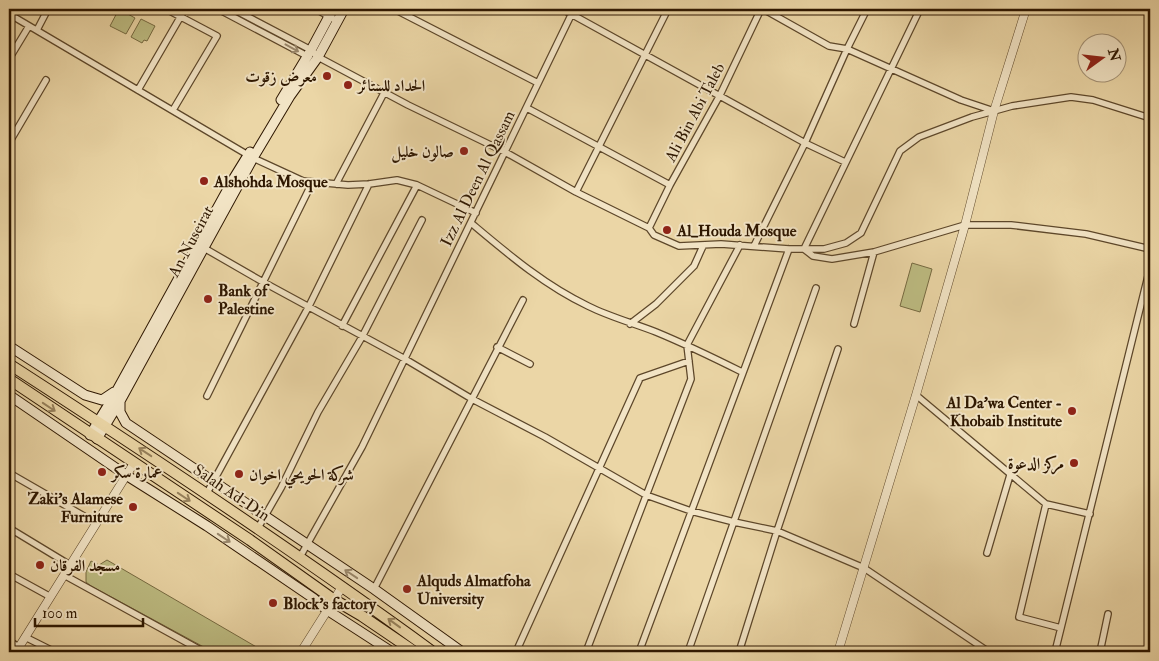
<svg xmlns="http://www.w3.org/2000/svg" width="1159" height="661" font-family="'IM FELL Double Pica',Amiri,serif">
<rect width="100%" height="100%" fill="#ebd6a6"/>
<filter id="stains"><feTurbulence type="fractalNoise" baseFrequency=".004" numOctaves="4"/><feColorMatrix values="0 0 0 0 .2 0 0 0 0 .09 0 0 0 0 .02 0 0 0 .5 -.17"/></filter>
<radialGradient id="worn" r=".72"><stop offset=".6" stop-color="#630" stop-opacity="0"/><stop offset="1" stop-color="#630" stop-opacity=".3"/></radialGradient>
<path fill="#bdbc82" stroke="#766a41" d="M 119,9 L 135,18 L 126,34 L 110,26 Z
M 141,19 L 155,26 L 147,41 L 144,40 L 142,43 L 131,37 Z
M 912,263 L 932,269 L 920,312 L 900,306 Z
M 107,560 L 265,652 L 213,652 L 91,586 L 86,582 L 86,572 L 91,561 L 99,565 Z"/>
<g fill="none" stroke-linecap="round" stroke-linejoin="round">
<defs>
<path id="minor" d="M 166,9 L 217,36 L 173,110
M 218,9 L 309,57
M 233,9 L 311,50 L 318,57 L 408,105 L 505,152 L 576,192 L 649,228 L 654,235 L 679,246 L 721,244 L 789,249 L 824,249 L 846,243 L 861,233 L 900,151 L 919,137 L 972,117 L 994,111
M 316,9 L 337,21
M 394,9 L 538,83
M 562,9 L 805,143 L 845,162
M 763,9 L 829,46 L 847,49 L 961,100 L 994,111 L 1012,106 L 1071,97 L 1093,100 L 1150,118
M 9,14 L 253,158 L 303,181 L 348,185 L 369,184 L 397,180 L 417,185 L 476,213
M 37,30 L 48,9
M 9,59 L 29,26
M 138,90 L 185,9
M 527,108 L 670,185
M 9,143 L 46,80
M 336,184 L 384,93
M 576,192 L 668,9
M 471,223 C 508,254 544,285 588,306 C 610,317 633,323 656,332 C 685,344 714,358 742,372
M 649,228 L 670,185 L 720,95 L 761,9
M 754,246 L 805,143 L 847,49 L 867,9
M 204,248 L 263,282 L 405,359 L 472,399 L 545,437 L 646,495 L 691,511 L 734,522 L 777,531 L 864,568 L 986,650 L 996,652
M 804,249 L 813,256 L 832,259 L 874,252 L 965,225 L 1011,225 L 1086,234 L 1150,249
M 804,249 L 920,9
M 630,324 L 656,304 L 694,266 L 703,246
M 854,324 L 874,252
M 342,326 L 417,185
M 497,347 L 530,364
M 916,395 L 1046,504 L 1090,514
M 207,396 L 312,183
M 9,473 L 96,523
M 207,493 L 309,306 L 369,184
M 1046,504 L 1019,617 L 1061,628
M 9,528 L 70,565
M 258,528 L 281,488 L 318,412 L 362,337 L 422,220
M 987,553 L 1010,475
M 300,557 L 362,447 L 574,9
M 9,574 L 49,596
M 64,575 L 204,652
M 374,589 L 523,300
M 25,637 L 55,652
M 9,641 L 19,647
M 516,652 L 640,378 L 689,361
M 586,652 L 691,379 L 687,345 L 740,245
M 639,652 L 789,249
M 688,652 L 816,288
M 739,652 L 777,531 L 838,349
M 1055,652 L 1150,268
M 1100,652 L 1108,614"/>
<path id="tertiary" d="M 16,652 L 134,463
M 301,652 L 342,587
M 838,652 L 916,395 L 965,225 L 994,111 L 1026,9"/>
<path id="secondary" d="M 281,100 L 311,50 L 333,9
M 9,346 L 85,395 L 102,400 L 114,392
M 9,395 L 126,475 L 207,526 L 313,598 L 327,610 L 392,652
M 120,402 L 120,412 L 126,423 L 374,589 L 462,652
M 90,435 L 114,396 L 234,178 L 250,152
M 97,439 L 120,401 L 253,158 L 290,96 L 318,57 L 344,9"/>
<path id="trunk" d="M 9,364 C 153,457 295,551 433,652
M 9,379 L 250,540 L 333,599 L 362,616 L 415,652"/>
</defs>
<use href="#minor" stroke="#5d472a" stroke-width="8"/>
<use href="#tertiary" stroke="#5d472a" stroke-width="9"/>
<use href="#secondary" stroke="#2e1700" stroke-width="11"/>
<use href="#trunk" stroke="#2e1700" stroke-width="12"/>
<use href="#minor" stroke="#f2e4c5" stroke-width="5.5"/>
<use href="#tertiary" stroke="#f2e4c5" stroke-width="8"/>
<use href="#secondary" stroke="#f2e4c5" stroke-width="9"/>
<use href="#trunk" stroke="#ebd6a6" stroke-width="10"/>
</g>
<defs><path id="oneway-shaft" d="M-6 0H5M1.5-3L5.5 0L1.5 3" fill="none" stroke-width="1.6" stroke-linecap="round" stroke-linejoin="round" transform="scale(1.25)"/></defs>
<g stroke="#9a886c">
<use href="#oneway-shaft" transform="translate(292 48) rotate(29)"/>
<use href="#oneway-shaft" transform="translate(224 538) rotate(34)"/>
<use href="#oneway-shaft" transform="translate(351 574) rotate(-146)"/>
</g>
<g stroke="#96805b">
<use href="#oneway-shaft" transform="translate(49 407) rotate(34)"/>
<use href="#oneway-shaft" transform="translate(145 452) rotate(-147)"/>
<use href="#oneway-shaft" transform="translate(184 497) rotate(34)"/>
<use href="#oneway-shaft" transform="translate(394 623) rotate(-144)"/>
</g>
<g fill="#8f2418" stroke="#f2e4c5" stroke-width="2">
<circle cx="327" cy="76" r="5"/>
<circle cx="348" cy="85" r="5"/>
<circle cx="464" cy="151" r="5"/>
<circle cx="204" cy="181" r="5"/>
<circle cx="667" cy="230" r="5"/>
<circle cx="208" cy="299" r="5"/>
<circle cx="1072" cy="411" r="5"/>
<circle cx="1074" cy="463" r="5"/>
<circle cx="102" cy="472" r="5"/>
<circle cx="239" cy="474" r="5"/>
<circle cx="133" cy="507" r="5"/>
<circle cx="40" cy="565" r="5"/>
<circle cx="407" cy="589" r="5"/>
<circle cx="273" cy="603" r="5"/>
</g>
<g text-anchor="middle" stroke-width="4" stroke-linejoin="round" paint-order="stroke">
<g font-size="16" font-weight="bold" fill="#2e1700" stroke="#f2e4c5" text-anchor="start">
<text x="317" y="82" text-anchor="end">معرض زقوت</text>
<text x="358" y="91">الحداد للستائر</text>
<text x="454" y="157" text-anchor="end">صالون خليل</text>
<text x="214" y="187">Alshohda Mosque</text>
<text x="677" y="236">Al_Houda Mosque</text>
<text x="218" y="296">Bank of<tspan x="218" dy="18">Palestine</tspan></text>
<text x="1062" y="408" text-anchor="end">Al Da'wa Center -<tspan x="1062" dy="18">Khobaib Institute</tspan></text>
<text x="1064" y="469" text-anchor="end">مركز الدعوة</text>
<text x="112" y="478">عمارة سكر</text>
<text x="249" y="480">شركة الحويحي اخوان</text>
<text x="123" y="504" text-anchor="end">Zaki's Alamese<tspan x="123" dy="18">Furniture</tspan></text>
<text x="50" y="571">مسجد الفرقان</text>
<text x="417" y="586">Alquds Almatfoha<tspan x="417" dy="18">University</tspan></text>
<text x="283" y="609">Block's factory</text>
</g>
<g font-size="16" fill="#2e1700" stroke="#f2e4c5">
<text transform="translate(694 112) rotate(-62)" y="6">Ali Bin Abi Taleb</text>
<text transform="translate(477 178) rotate(-64)" y="6">Izz Al Deen Al Qassam</text>
<text transform="translate(190 241) rotate(-62)" y="6">An Nuseirat</text>
<text transform="translate(232 492) rotate(34)" y="6">Salah Ad-Din</text>
</g>
</g>
<rect width="1159" height="661" fill="none" stroke="#ebd6a6" stroke-width="30"/>
<rect x="10" y="10" width="1139" height="641" fill="none" stroke="#2e1700" stroke-width="2.5"/>
<rect x="15" y="15" width="1129" height="631" fill="none" stroke="#2e1700"/>
<g transform="translate(1102 58) rotate(75)"><circle r="24" fill="#f2e4c5" stroke="#a49276"/>
<path d="M0-4L9 19L0 12L-9 19Z" fill="#8f2418"/>
<text y="-8" font-size="14" font-weight="bold" text-anchor="middle" fill="#2e1700">N</text>
</g>
<path d="M35 618v8h108v-8" fill="none" stroke="#2e1700" stroke-width="2.5"/>
<text x="42" y="618" font-size="15" fill="#2e1700" stroke="#f2e4c5" stroke-width="4" paint-order="stroke">100 m</text>
<rect width="100%" height="100%" filter="url(#stains)"/>
<rect width="100%" height="100%" fill="url(#worn)"/>
</svg>
